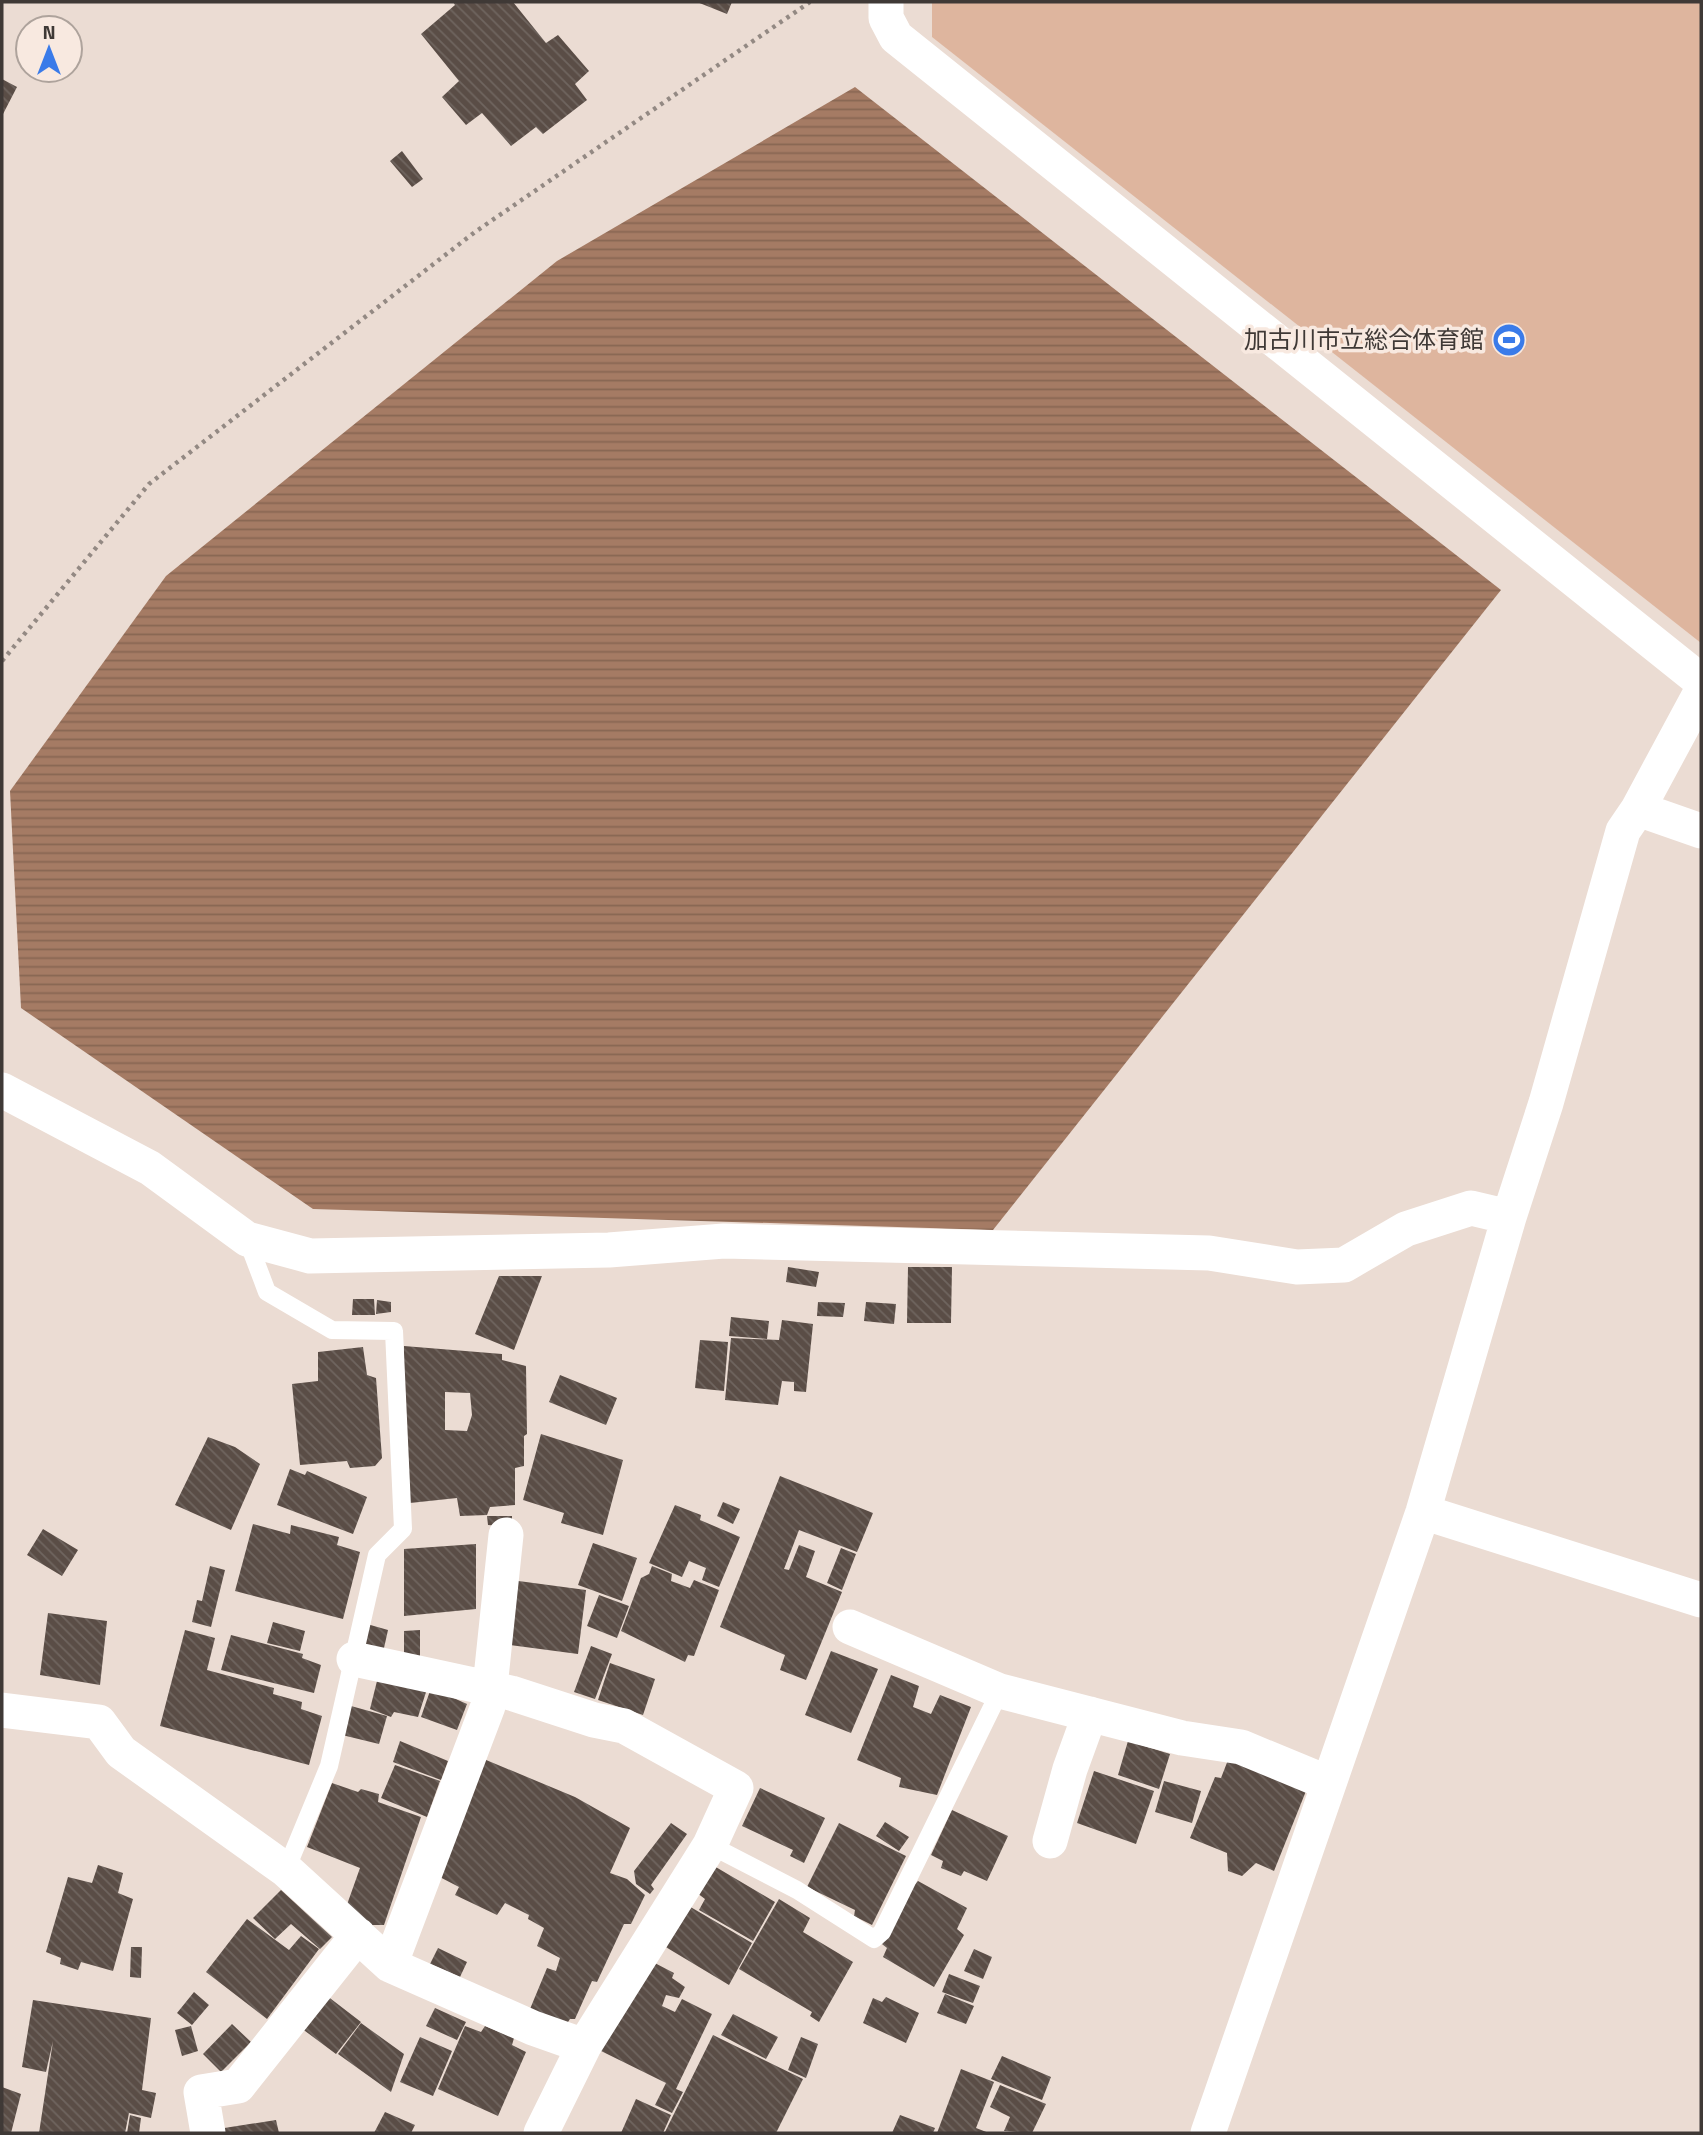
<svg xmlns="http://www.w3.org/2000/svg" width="1703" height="2135" font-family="'Titillium Web','Noto Sans JP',sans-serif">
<defs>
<pattern id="water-rules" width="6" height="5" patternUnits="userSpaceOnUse" patternTransform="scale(1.75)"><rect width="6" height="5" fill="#a57b64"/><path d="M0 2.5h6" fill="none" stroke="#886653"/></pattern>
<pattern id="building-back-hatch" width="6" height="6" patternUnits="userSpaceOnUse" patternTransform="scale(1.75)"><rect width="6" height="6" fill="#5a4d46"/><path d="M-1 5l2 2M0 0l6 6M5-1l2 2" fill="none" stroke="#6f655f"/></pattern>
</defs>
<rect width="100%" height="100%" fill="#ebdcd3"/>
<path fill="#deb59e" d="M 932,2 L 1701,2 L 1701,643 L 932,37 Z"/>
<path fill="url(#water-rules)" d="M 855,87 L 1501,590 L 993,1230 L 313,1209 L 21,1008 L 10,791 L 166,576 L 557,261 Z"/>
<path fill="url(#building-back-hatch)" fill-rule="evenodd" d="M 453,2 L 513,2 L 546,43 L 558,35 L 589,71 L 575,84 L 587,100 L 543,134 L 536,127 L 511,146 L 482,113 L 466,125 L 442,97 L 459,81 L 421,34 L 455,5 Z
M 697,2 L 732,2 L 727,14 Z
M 2,79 L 17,87 L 2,116 Z
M 402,151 L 423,179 L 412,187 L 390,161 Z
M 788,1267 L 819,1272 L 816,1287 L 786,1282 Z
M 908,1267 L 952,1267 L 951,1323 L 907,1323 Z
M 499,1276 L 542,1276 L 514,1350 L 475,1334 Z
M 353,1299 L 374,1299 L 375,1315 L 352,1315 Z
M 377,1300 L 391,1302 L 391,1312 L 376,1314 Z
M 818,1302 L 845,1303 L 843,1317 L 817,1316 Z
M 866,1302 L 896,1304 L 894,1324 L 864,1321 Z
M 731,1317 L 769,1321 L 767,1339 L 729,1336 Z
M 782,1320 L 813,1324 L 806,1392 L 794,1391 L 794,1382 L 782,1381 L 778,1405 L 725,1400 L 731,1338 L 779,1340 Z
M 700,1340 L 728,1342 L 724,1391 L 695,1388 Z
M 404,1346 L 502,1354 L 502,1360 L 526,1366 L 527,1434 L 524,1436 L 524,1466 L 515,1468 L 515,1505 L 490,1507 L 487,1515 L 460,1516 L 457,1498 L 410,1503 L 402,1381 ZM 445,1392 L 470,1393 L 472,1415 L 467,1431 L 445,1430 Z
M 363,1347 L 367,1375 L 376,1378 L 382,1458 L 375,1466 L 350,1468 L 347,1461 L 300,1465 L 292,1384 L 318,1381 L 318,1352 Z
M 560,1375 L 617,1398 L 606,1425 L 549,1402 Z
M 541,1434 L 623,1460 L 603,1535 L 561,1523 L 564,1513 L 523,1500 Z
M 208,1437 L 235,1447 L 260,1464 L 231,1530 L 175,1505 Z
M 290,1469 L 305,1475 L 307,1471 L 367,1497 L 353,1534 L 277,1505 Z
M 780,1476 L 873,1513 L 857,1552 L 799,1530 L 784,1569 L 789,1570 L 799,1545 L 815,1551 L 806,1577 L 842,1592 L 806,1680 L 780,1670 L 785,1655 L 720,1627 Z
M 723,1502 L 740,1509 L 733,1524 L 717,1516 Z
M 675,1505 L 701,1515 L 700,1520 L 740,1537 L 719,1587 L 702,1580 L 706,1568 L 689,1561 L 682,1577 L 649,1563 Z
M 487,1516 L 512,1516 L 512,1527 L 488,1525 Z
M 253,1524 L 290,1534 L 291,1525 L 339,1537 L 337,1545 L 360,1552 L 343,1619 L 235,1591 Z
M 43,1529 L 78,1550 L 62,1576 L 27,1555 Z
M 593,1543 L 637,1558 L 622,1601 L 578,1585 Z
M 476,1544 L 476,1609 L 404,1616 L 404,1549 Z
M 841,1548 L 856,1554 L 842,1590 L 827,1583 Z
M 210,1566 L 225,1570 L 211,1627 L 192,1622 L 197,1600 L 202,1601 Z
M 652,1566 L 672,1574 L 671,1581 L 690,1588 L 694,1580 L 719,1590 L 694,1656 L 688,1655 L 685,1662 L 621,1631 L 641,1578 L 649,1574 Z
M 511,1580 L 586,1590 L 578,1654 L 502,1644 Z
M 599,1595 L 629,1606 L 617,1638 L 587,1626 Z
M 48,1613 L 107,1621 L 100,1685 L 40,1675 Z
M 273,1622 L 305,1631 L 300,1651 L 267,1643 Z
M 367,1624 L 388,1630 L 382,1657 L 360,1651 Z
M 185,1630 L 215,1638 L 207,1670 L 274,1688 L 273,1694 L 302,1702 L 301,1709 L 322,1716 L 309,1765 L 160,1726 Z
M 420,1630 L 420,1658 L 404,1658 L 404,1631 Z
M 231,1635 L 303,1654 L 302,1658 L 321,1665 L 314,1693 L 221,1670 Z
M 591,1646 L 612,1654 L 595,1699 L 574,1692 Z
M 831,1651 L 878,1669 L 851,1733 L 805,1715 Z
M 610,1663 L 655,1679 L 643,1715 L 598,1700 Z
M 891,1675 L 919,1686 L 913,1707 L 931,1714 L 940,1695 L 971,1707 L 937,1795 L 899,1787 L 901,1778 L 857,1760 Z
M 378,1677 L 427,1689 L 418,1717 L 394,1712 L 391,1717 L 370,1709 Z
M 431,1688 L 467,1704 L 457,1730 L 421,1717 Z
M 351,1706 L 387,1716 L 379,1744 L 342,1735 Z
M 400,1741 L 448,1761 L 441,1780 L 393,1762 Z
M 1128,1741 L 1170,1754 L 1159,1789 L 1118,1775 Z
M 479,1757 L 575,1797 L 630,1828 L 610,1873 L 627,1879 L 645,1895 L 631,1924 L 624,1924 L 597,1982 L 592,1981 L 575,2019 L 570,2019 L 566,2025 L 530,2009 L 547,1968 L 556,1971 L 560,1958 L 537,1946 L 544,1928 L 528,1919 L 529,1915 L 505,1903 L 497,1915 L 455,1895 L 459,1887 L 432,1873 Z
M 1228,1760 L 1306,1791 L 1274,1871 L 1256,1863 L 1242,1876 L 1228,1871 L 1227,1853 L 1190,1838 L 1215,1777 L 1221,1778 Z
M 395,1765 L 440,1781 L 427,1817 L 381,1798 Z
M 1094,1771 L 1154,1791 L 1136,1844 L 1077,1823 Z
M 1164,1781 L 1201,1791 L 1192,1823 L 1155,1812 Z
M 332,1783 L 358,1792 L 361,1789 L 379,1794 L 378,1802 L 421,1817 L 384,1925 L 369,1925 L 344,1913 L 360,1868 L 307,1847 Z
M 760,1788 L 825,1818 L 804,1863 L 790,1856 L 793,1850 L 742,1826 Z
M 952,1810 L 1008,1836 L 987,1881 L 964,1871 L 961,1876 L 941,1868 L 943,1861 L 931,1855 Z
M 885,1822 L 909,1837 L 899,1851 L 876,1836 Z
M 671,1823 L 687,1834 L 651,1885 L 654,1889 L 650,1894 L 636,1884 L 634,1871 Z
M 839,1823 L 906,1856 L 872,1925 L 854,1916 L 855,1910 L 807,1887 Z
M 709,1863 L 775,1902 L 753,1941 L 699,1910 L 705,1899 L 693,1890 Z
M 98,1865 L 123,1873 L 118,1893 L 133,1899 L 113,1971 L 81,1962 L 78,1970 L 60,1964 L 61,1958 L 46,1952 L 68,1877 L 92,1883 Z
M 918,1881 L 967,1908 L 957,1929 L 964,1935 L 934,1987 L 883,1957 L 887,1948 L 882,1944 L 906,1902 L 902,1898 Z
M 281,1890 L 332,1937 L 320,1949 L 291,1924 L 275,1939 L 253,1918 Z
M 779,1899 L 810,1918 L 803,1932 L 853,1962 L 819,2022 L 810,2016 L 812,2012 L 739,1969 Z
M 682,1902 L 752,1943 L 729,1985 L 659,1943 Z
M 247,1919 L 289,1950 L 301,1936 L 319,1949 L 267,2019 L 206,1972 Z
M 131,1947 L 142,1947 L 141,1978 L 130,1977 Z
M 438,1948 L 467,1962 L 460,1977 L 430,1964 Z
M 974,1949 L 992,1957 L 983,1979 L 964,1971 Z
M 649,1960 L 674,1973 L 672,1978 L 685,1987 L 679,1998 L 666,1995 L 662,2006 L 675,2012 L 682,1999 L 712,2014 L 676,2089 L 683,2092 L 672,2113 L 655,2105 L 666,2083 L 597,2049 Z
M 949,1974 L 980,1986 L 973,2003 L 942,1992 Z
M 194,1992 L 209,2005 L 192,2025 L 177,2013 Z
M 322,1992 L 361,2022 L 336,2054 L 297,2025 Z
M 945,1994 L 974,2006 L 966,2024 L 937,2013 Z
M 886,1997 L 919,2013 L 906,2043 L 863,2023 L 873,1998 L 882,2002 Z
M 33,2000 L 151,2018 L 142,2090 L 156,2093 L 151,2118 L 129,2113 L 125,2133 L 39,2133 L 53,2041 L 46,2072 L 22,2067 Z
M 435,2008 L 466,2022 L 457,2040 L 426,2026 Z
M 733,2014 L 778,2037 L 766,2059 L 721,2035 Z
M 361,2023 L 404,2054 L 391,2092 L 338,2054 Z
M 232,2024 L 251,2042 L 221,2072 L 203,2054 Z
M 191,2026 L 198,2051 L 182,2056 L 175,2030 Z
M 465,2026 L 481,2032 L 485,2026 L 514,2038 L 512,2045 L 526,2052 L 498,2116 L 438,2089 Z
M 713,2035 L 803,2079 L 776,2133 L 665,2132 Z
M 420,2037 L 452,2051 L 433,2096 L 400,2082 Z
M 801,2037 L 818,2044 L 806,2078 L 788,2070 Z
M 1002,2056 L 1051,2077 L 1042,2100 L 991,2079 Z
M 961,2069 L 994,2082 L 976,2128 L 989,2133 L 937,2133 Z
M 1000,2085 L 1046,2104 L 1032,2133 L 1004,2131 L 1010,2117 L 990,2107 Z
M 2,2087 L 21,2094 L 11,2133 L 2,2133 Z
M 636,2099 L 671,2115 L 663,2133 L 621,2133 Z
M 385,2112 L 415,2125 L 411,2133 L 374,2133 Z
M 130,2115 L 141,2118 L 139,2133 L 127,2133 Z
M 900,2115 L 935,2128 L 933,2133 L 892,2133 Z
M 276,2120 L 279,2133 L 219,2133 L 218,2129 Z"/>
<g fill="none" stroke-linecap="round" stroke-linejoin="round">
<path stroke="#938983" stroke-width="4.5" stroke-dasharray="3.5 5" stroke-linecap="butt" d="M 2,661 L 149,484 L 475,232 L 810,2"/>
<path stroke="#fff" stroke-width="18" d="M 247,1239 L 267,1292 L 332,1330 L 394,1331 L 403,1529 L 377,1555 L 329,1766 L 286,1870
M 710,1845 L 797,1890 L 874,1939 L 882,1932 L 1000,1691"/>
<path stroke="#fff" stroke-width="35" d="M 886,2 L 886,18 L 896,37 L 1701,681
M 1638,809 L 1701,692
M 2,1090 L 150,1168 L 247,1239 L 310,1256 L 609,1250 L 724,1241 L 1209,1253 L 1297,1267 L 1344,1265 L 1406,1229 L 1471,1208 L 1509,1217
M 1423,1512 L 1701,1600
M 850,1627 L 1000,1691 L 1182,1738 L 1241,1747 L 1328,1783
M 354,1659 L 511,1693 L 594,1720 L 624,1726 L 736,1788 L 710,1845 L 584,2046
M 2,1710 L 99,1722 L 121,1752 L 286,1870 L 390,1965 L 533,2028 L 584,2046 L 541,2133
M 1050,1841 L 1070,1769 L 1090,1714
M 390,1965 L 488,1706 L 506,1535
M 208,2133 L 201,2092 L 238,2086 L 358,1935
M 1208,2133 L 1423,1512 L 1509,1217 L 1546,1103 L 1623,831 L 1638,809 L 1701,831"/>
</g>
<defs>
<symbol id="stadium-disc" viewBox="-11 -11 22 22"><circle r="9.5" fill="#3a7be9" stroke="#f8e9e0"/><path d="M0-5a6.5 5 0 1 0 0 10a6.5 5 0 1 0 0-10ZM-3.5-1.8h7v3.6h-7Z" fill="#fff"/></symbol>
</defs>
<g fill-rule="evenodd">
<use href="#stadium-disc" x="1490" y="321" width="38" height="38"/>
</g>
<g text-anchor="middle" stroke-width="7" stroke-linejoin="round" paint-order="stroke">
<g font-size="24" fill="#3f3936" stroke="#f8e9e0" text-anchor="end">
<text x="1484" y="348">加古川市立総合体育館</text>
</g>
</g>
<rect width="1703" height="2135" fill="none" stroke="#3f3936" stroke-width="7"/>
<g transform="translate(49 49)"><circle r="33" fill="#f8e9e0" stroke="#aea39c" stroke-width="2"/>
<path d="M0-5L12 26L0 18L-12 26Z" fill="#3a7be9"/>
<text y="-10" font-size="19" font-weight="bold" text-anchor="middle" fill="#3f3936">N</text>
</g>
</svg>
